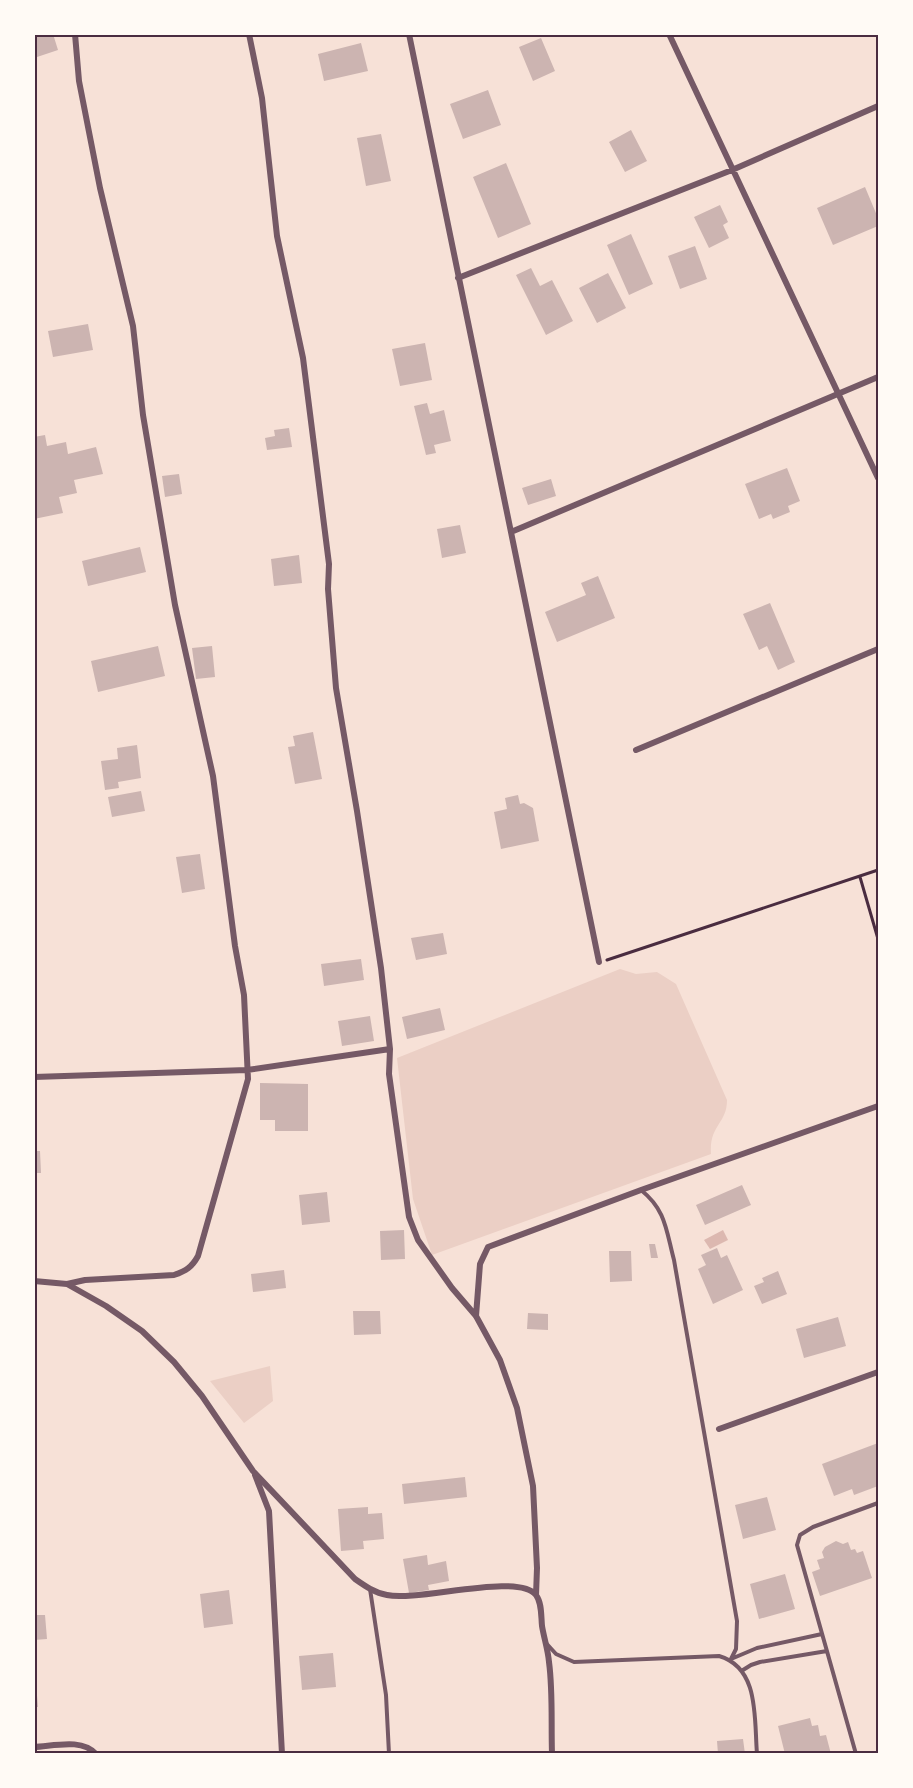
<svg xmlns="http://www.w3.org/2000/svg" width="913" height="1788" font-family="Helvetica,sans-serif">
<rect width="100%" height="100%" fill="#f7e1d7"/>
<path fill="#ebcfc5" d="M 620,969 L 636,974 L 657,972 L 676,984 L 727,1100 C 727,1124 709,1125 711,1154 L 432,1255 L 413,1199 L 397,1058 Z
M 270,1366 L 273,1401 L 244,1423 L 210,1381 Z"/>
<path fill="#dcb8b0" d="M 723,1230 L 728,1240 L 710,1249 L 704,1240 Z"/>
<path fill="#ccb4b1" d="M 47,34 L 53,34 L 58,50 L 34,58 L 34,38 Z
M 541,38 L 555,71 L 533,81 L 519,47 Z
M 361,43 L 368,71 L 324,81 L 318,54 Z
M 488,90 L 501,125 L 463,139 L 450,104 Z
M 631,130 L 647,161 L 625,172 L 609,142 Z
M 381,134 L 391,181 L 366,186 L 357,138 Z
M 506,163 L 531,224 L 498,238 L 473,177 Z
M 865,187 L 878,218 L 878,226 L 833,245 L 817,208 Z
M 720,205 L 728,222 L 723,225 L 729,238 L 709,248 L 694,217 Z
M 631,234 L 653,284 L 629,295 L 607,245 Z
M 695,246 L 707,279 L 680,289 L 668,256 Z
M 531,268 L 540,286 L 552,280 L 573,321 L 546,335 L 516,275 Z
M 608,273 L 626,308 L 597,323 L 579,288 Z
M 88,324 L 93,350 L 53,357 L 48,331 Z
M 425,343 L 432,380 L 400,386 L 392,349 Z
M 427,403 L 430,414 L 444,410 L 451,441 L 434,445 L 436,453 L 426,455 L 414,406 Z
M 289,428 L 292,447 L 267,450 L 265,438 L 275,436 L 274,430 Z
M 45,435 L 47,446 L 66,442 L 68,454 L 96,447 L 103,474 L 74,480 L 77,493 L 59,497 L 63,513 L 34,519 L 34,437 Z
M 787,468 L 800,501 L 788,506 L 790,512 L 773,519 L 771,514 L 759,519 L 745,484 Z
M 179,474 L 182,494 L 165,497 L 162,476 Z
M 551,479 L 556,496 L 528,505 L 522,488 Z
M 460,525 L 466,553 L 442,558 L 437,529 Z
M 140,547 L 146,572 L 88,586 L 82,561 Z
M 299,555 L 302,583 L 274,586 L 271,559 Z
M 598,576 L 615,618 L 557,642 L 545,612 L 586,595 L 581,583 Z
M 770,603 L 795,662 L 778,670 L 767,646 L 759,650 L 743,614 Z
M 158,646 L 165,676 L 98,692 L 91,661 Z
M 212,646 L 215,677 L 196,679 L 192,648 Z
M 313,732 L 322,779 L 295,784 L 288,747 L 295,746 L 293,736 Z
M 137,745 L 141,778 L 118,782 L 119,788 L 105,790 L 101,761 L 118,759 L 117,748 Z
M 141,791 L 145,811 L 112,817 L 108,797 Z
M 518,795 L 520,804 L 524,803 L 533,808 L 539,841 L 501,849 L 494,812 L 507,809 L 505,798 Z
M 200,854 L 205,889 L 182,893 L 176,857 Z
M 443,933 L 447,954 L 416,960 L 411,938 Z
M 361,959 L 364,980 L 324,986 L 321,964 Z
M 440,1008 L 445,1030 L 407,1039 L 402,1017 Z
M 370,1016 L 374,1041 L 342,1046 L 338,1021 Z
M 260,1083 L 308,1084 L 308,1131 L 275,1131 L 275,1120 L 260,1120 Z
M 34,1151 L 40,1151 L 41,1173 L 34,1173 Z
M 742,1185 L 751,1205 L 705,1225 L 696,1205 Z
M 327,1192 L 330,1222 L 302,1225 L 299,1195 Z
M 404,1230 L 405,1259 L 381,1260 L 380,1231 Z
M 649,1244 L 655,1244 L 658,1258 L 651,1258 Z
M 717,1248 L 721,1258 L 727,1255 L 743,1290 L 713,1304 L 698,1269 L 706,1265 L 701,1255 Z
M 609,1251 L 631,1251 L 632,1281 L 610,1282 Z
M 284,1270 L 286,1288 L 253,1292 L 251,1274 Z
M 778,1271 L 787,1294 L 762,1304 L 754,1286 L 764,1282 L 762,1278 Z
M 353,1311 L 380,1311 L 381,1334 L 354,1335 Z
M 528,1313 L 548,1314 L 548,1330 L 527,1329 Z
M 838,1317 L 846,1346 L 804,1358 L 796,1329 Z
M 878,1443 L 878,1486 L 854,1495 L 852,1489 L 834,1496 L 822,1464 Z
M 465,1477 L 467,1497 L 404,1504 L 402,1484 Z
M 767,1497 L 776,1530 L 743,1539 L 735,1505 Z
M 368,1507 L 368,1514 L 382,1513 L 384,1539 L 363,1541 L 364,1549 L 341,1551 L 338,1509 Z
M 836,1541 L 843,1544 L 848,1542 L 851,1550 L 855,1549 L 857,1553 L 863,1551 L 872,1578 L 820,1596 L 812,1572 L 820,1569 L 817,1560 L 824,1558 L 822,1552 L 825,1547 Z
M 427,1555 L 428,1565 L 446,1561 L 449,1581 L 428,1585 L 429,1590 L 409,1593 L 403,1559 Z
M 785,1574 L 795,1609 L 759,1619 L 750,1584 Z
M 229,1590 L 233,1624 L 204,1628 L 200,1594 Z
M 34,1615 L 45,1615 L 47,1639 L 34,1640 Z
M 333,1653 L 336,1687 L 302,1690 L 299,1656 Z
M 34,1684 L 36,1684 L 38,1707 L 34,1707 Z
M 810,1718 L 812,1726 L 818,1725 L 820,1736 L 826,1735 L 831,1754 L 785,1754 L 778,1726 Z
M 743,1739 L 745,1754 L 718,1754 L 717,1741 Z"/>
<g fill="none" stroke-linecap="round" stroke-linejoin="round">
<path stroke="#4a2c40" stroke-width="3" d="M 860,877 L 878,939
M 607,960 L 878,870"/>
<path stroke="#755966" stroke-width="4" d="M 641,1190 C 666,1210 666,1230 674,1260 L 737,1621 L 736,1649 L 731,1659 L 757,1648 L 822,1634
M 370,1589 L 386,1695 L 389,1754
M 546,1643 L 556,1654 L 574,1662 L 719,1656 C 760,1668 754,1719 757,1754
M 743,1670 L 751,1665 L 760,1662 L 827,1651
M 856,1754 L 797,1545 L 800,1535 L 813,1527 L 878,1503"/>
<path stroke="#755966" stroke-width="6" d="M 249,34 L 262,98 L 277,236 L 303,358 L 329,564 L 328,589 L 336,688 L 357,811 L 381,968 L 390,1049 L 389,1074 L 409,1217 L 418,1240 L 452,1288 L 476,1316 L 500,1360 L 517,1408 L 533,1486 L 537,1568 L 536,1595
M 409,34 L 599,962
M 669,34 L 878,478
M 458,278 L 732,170 L 878,106
M 511,532 L 878,377
M 636,750 L 878,649
M 34,1077 L 247,1070 L 390,1049
M 34,1281 L 67,1284 L 106,1306 L 142,1331 L 174,1362 L 202,1396 L 253,1471 L 355,1579 C 365,1586 375,1593 387,1595 C 418,1602 518,1572 536,1595 C 542,1603 541,1616 542,1626 C 544,1638 548,1650 549,1662 C 553,1692 551,1723 552,1754
M 67,1284 L 85,1280 L 174,1275 C 186,1271 192,1267 198,1256 L 248,1079 L 244,995 L 235,946 L 213,776 L 175,605 L 143,415 L 133,326 L 100,188 L 79,81 L 75,34
M 476,1316 L 480,1264 L 488,1247 L 641,1190 L 878,1106
M 719,1429 L 878,1372
M 255,1475 L 269,1511 L 282,1754
M 34,1747 C 54,1746 82,1738 96,1754"/>
</g>
<rect width="913" height="1788" fill="none" stroke="#fffaf5" stroke-width="72"/>
<rect x="36" y="36" width="841" height="1716" fill="none" stroke="#4a2c40" stroke-width="2"/>
</svg>
